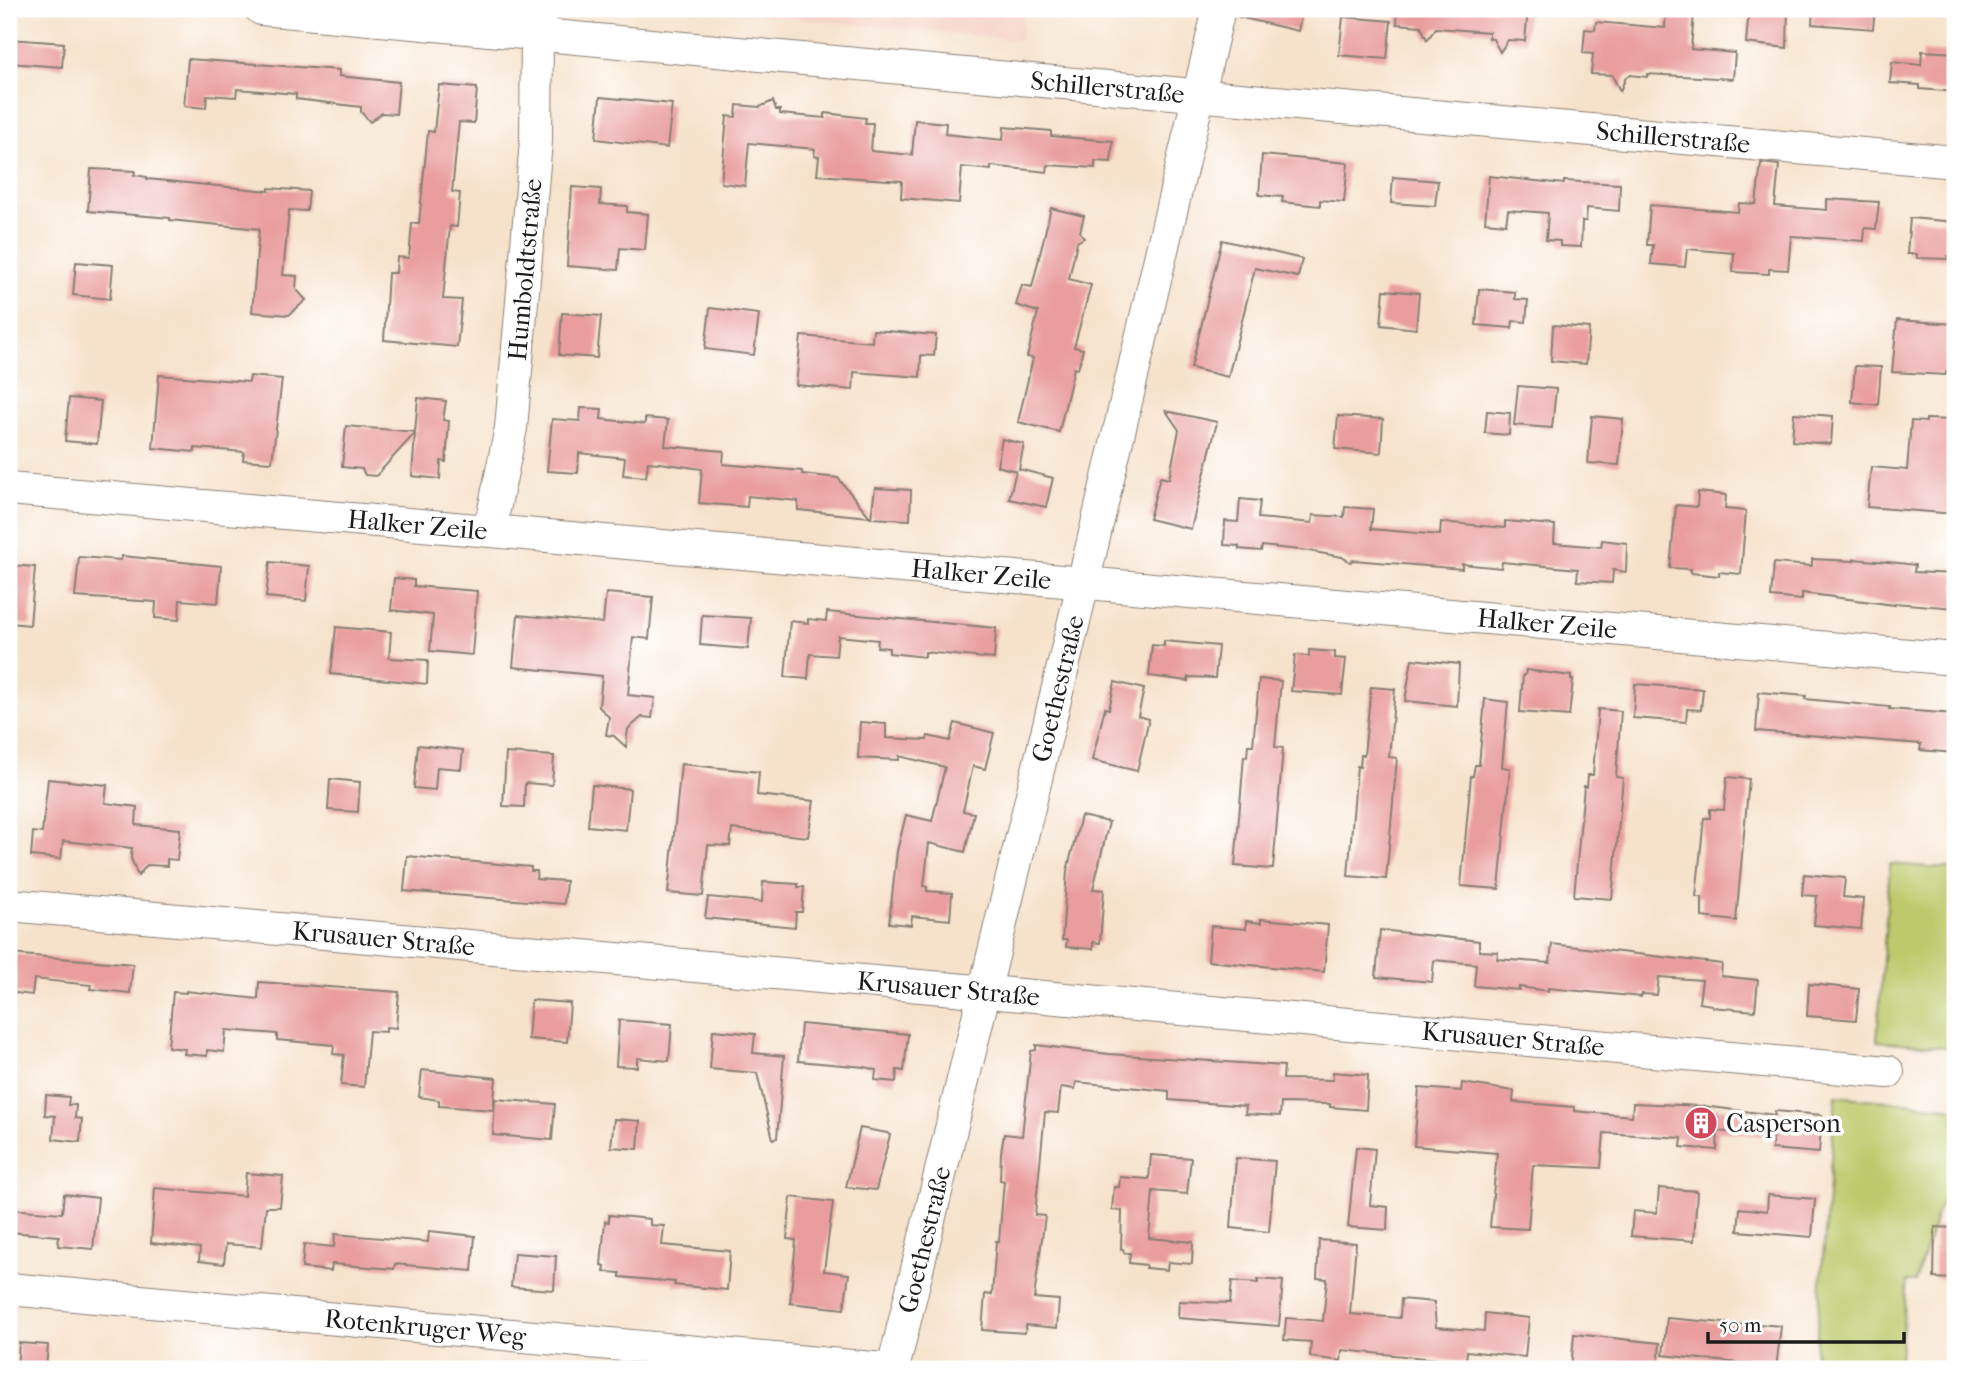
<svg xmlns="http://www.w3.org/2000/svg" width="1964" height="1378" font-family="'IM FELL French Canon',serif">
<rect width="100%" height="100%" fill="#fff"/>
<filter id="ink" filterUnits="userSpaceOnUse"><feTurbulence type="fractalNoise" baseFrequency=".0143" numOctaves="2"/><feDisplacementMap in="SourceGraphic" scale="14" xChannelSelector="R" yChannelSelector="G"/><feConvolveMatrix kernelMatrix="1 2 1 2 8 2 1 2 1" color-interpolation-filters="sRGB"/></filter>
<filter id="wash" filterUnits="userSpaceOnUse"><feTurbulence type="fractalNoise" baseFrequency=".00686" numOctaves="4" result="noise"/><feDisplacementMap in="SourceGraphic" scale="28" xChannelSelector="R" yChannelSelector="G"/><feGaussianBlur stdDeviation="1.57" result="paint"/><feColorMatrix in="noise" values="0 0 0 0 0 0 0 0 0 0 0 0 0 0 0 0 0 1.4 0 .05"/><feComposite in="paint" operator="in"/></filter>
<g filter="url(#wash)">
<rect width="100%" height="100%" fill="#f6e2cb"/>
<path fill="#f6d1c5" d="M 720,9 L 1023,9 L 1021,40 L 720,11 Z"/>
<path fill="#bdc96b" stroke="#6c7244" stroke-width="2" d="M 1890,864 L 1955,869 L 1955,1048 L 1877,1041 Z
M 1836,1096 L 1955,1108 L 1955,1171 L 1939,1208 L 1915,1282 L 1907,1282 L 1899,1369 L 1814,1369 Z"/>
<g id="blocks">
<path fill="#e99e9d" d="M 1240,9 L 1303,9 L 1298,31 L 1239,17 Z
M 1398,9 L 1528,9 L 1525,41 L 1508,40 L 1500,52 L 1493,39 L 1489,38 L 1489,32 L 1436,28 L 1427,40 L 1421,26 L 1397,24 Z
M 1749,9 L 1788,9 L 1787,48 L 1746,43 Z
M 1813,9 L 1875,9 L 1873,29 L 1812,24 Z
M 1666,10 L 1694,12 L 1691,49 L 1735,53 L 1733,79 L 1647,74 L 1647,77 L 1630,75 L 1626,77 L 1620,91 L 1612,75 L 1591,74 L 1593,54 L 1583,53 L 1585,29 L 1595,30 L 1596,22 L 1665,28 Z
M 1343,17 L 1391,21 L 1387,59 L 1339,55 Z
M 9,39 L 64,43 L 62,67 L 9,63 Z
M 1922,51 L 1955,53 L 1955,92 L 1920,89 L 1920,85 L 1890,83 L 1892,62 L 1921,65 Z
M 188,59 L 339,70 L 339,76 L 399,82 L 396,114 L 382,113 L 370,122 L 361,112 L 361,107 L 296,99 L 296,94 L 237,89 L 236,97 L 207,95 L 206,108 L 184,106 Z
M 439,85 L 477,88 L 474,123 L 459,122 L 452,192 L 460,193 L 457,227 L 450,226 L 443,299 L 462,300 L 457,347 L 384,340 L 388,273 L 396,273 L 397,257 L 409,258 L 412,223 L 419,223 L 428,131 L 434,132 Z
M 600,97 L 672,104 L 667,148 L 596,139 Z
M 773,101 L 776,110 L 780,110 L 780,114 L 825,118 L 825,113 L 866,118 L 865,123 L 873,123 L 871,151 L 912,155 L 915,120 L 946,123 L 945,134 L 1003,140 L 1004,127 L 1051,131 L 1051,136 L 1113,141 L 1111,162 L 1095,161 L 1095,168 L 1048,165 L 1047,172 L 991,166 L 991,170 L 962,167 L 959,203 L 901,198 L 902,181 L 817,175 L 819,157 L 814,156 L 815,149 L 749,143 L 745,186 L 721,183 L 727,116 L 736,117 L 737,105 L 760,107 Z
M 1262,155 L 1348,163 L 1344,202 L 1320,200 L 1320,206 L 1282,202 L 1283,197 L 1259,195 Z
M 1761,163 L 1779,165 L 1775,206 L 1827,210 L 1827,199 L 1879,202 L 1876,229 L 1865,228 L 1864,241 L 1791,236 L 1788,270 L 1769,269 L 1769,274 L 1733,272 L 1734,253 L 1687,249 L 1685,267 L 1651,264 L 1653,245 L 1647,245 L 1650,205 L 1738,212 L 1739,203 L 1756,204 Z
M 91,169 L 135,171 L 134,175 L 147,177 L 147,179 L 269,191 L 269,188 L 309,191 L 307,211 L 289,210 L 283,275 L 297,276 L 296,289 L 306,300 L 289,315 L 252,312 L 259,229 L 170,220 L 170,218 L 88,211 Z
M 1489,176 L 1564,184 L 1564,181 L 1620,184 L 1619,211 L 1587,208 L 1586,221 L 1582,221 L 1581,247 L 1560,246 L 1560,241 L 1546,240 L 1548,213 L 1508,210 L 1506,224 L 1485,222 Z
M 1393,177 L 1438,181 L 1435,206 L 1391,203 Z
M 572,187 L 601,189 L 600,204 L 627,206 L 627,212 L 648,214 L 645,250 L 620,248 L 618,270 L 567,266 Z
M 1051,208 L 1084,216 L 1080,232 L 1084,238 L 1077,242 L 1069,279 L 1091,285 L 1074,347 L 1083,349 L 1078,369 L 1074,368 L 1059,432 L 1018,422 L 1033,358 L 1027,357 L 1038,312 L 1016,305 L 1022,285 L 1032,287 Z
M 1910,218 L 1955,222 L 1955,256 L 1948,256 L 1948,259 L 1917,258 L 1917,254 L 1907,254 Z
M 1222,240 L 1302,259 L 1298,277 L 1255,268 L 1228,377 L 1191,368 Z
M 76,262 L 113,265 L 110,299 L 73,295 Z
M 1479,289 L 1515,292 L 1515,299 L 1528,300 L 1526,322 L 1513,321 L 1512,328 L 1476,325 Z
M 1384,290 L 1419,293 L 1416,329 L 1381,325 Z
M 710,308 L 759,314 L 754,355 L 705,349 Z
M 562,313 L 601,316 L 597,358 L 559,355 Z
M 1897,320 L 1955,324 L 1955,373 L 1946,372 L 1946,375 L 1892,372 Z
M 1553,325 L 1589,328 L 1586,364 L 1551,361 Z
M 873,330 L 936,335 L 934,356 L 921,355 L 920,377 L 854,372 L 853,390 L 796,385 L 801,336 L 872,342 Z
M 1855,366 L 1881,367 L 1878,405 L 1852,402 Z
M 159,375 L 249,382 L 250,376 L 282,379 L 272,462 L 243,460 L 244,452 L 195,448 L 195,452 L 153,448 Z
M 1518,386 L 1556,389 L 1552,428 L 1514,425 Z
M 69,398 L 101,401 L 97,444 L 65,441 Z
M 418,398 L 446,401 L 443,420 L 449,421 L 446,462 L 441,461 L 440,479 L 412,476 L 415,433 L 376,476 L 365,475 L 362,469 L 342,467 L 346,426 L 415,432 Z
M 581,408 L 602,409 L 601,419 L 645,424 L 645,418 L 668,420 L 665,446 L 724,451 L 723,464 L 802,471 L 802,474 L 838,478 L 870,517 L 798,510 L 798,501 L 748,496 L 747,507 L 699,503 L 702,469 L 660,463 L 648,462 L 646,477 L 623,475 L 625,458 L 579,453 L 578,473 L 547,471 L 552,419 L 580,421 Z
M 1166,411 L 1217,422 L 1191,529 L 1149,519 L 1160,477 L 1169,479 L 1179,430 Z
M 1487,411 L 1510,413 L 1509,435 L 1485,433 Z
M 1794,413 L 1833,416 L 1831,444 L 1792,441 Z
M 1338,416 L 1383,419 L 1381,453 L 1335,449 Z
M 1592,416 L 1623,419 L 1619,465 L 1588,463 Z
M 1926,419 L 1955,420 L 1955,514 L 1867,507 L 1871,467 L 1907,470 L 1911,421 L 1926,422 Z
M 1002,439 L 1024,444 L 1019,469 L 1053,478 L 1046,507 L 1009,499 L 1016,471 L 997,466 Z
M 875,488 L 911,490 L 910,520 L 871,518 Z
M 1698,492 L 1726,495 L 1725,509 L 1746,511 L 1741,574 L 1719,572 L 1719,576 L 1691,573 L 1691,569 L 1670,568 L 1676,505 L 1697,507 Z
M 1240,499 L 1260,501 L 1258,518 L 1312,523 L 1313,515 L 1344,517 L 1345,507 L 1373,509 L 1371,529 L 1440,535 L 1441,522 L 1505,528 L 1505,521 L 1555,525 L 1554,543 L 1601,547 L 1602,540 L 1627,543 L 1626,572 L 1613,570 L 1612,583 L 1577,581 L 1578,569 L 1502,562 L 1501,568 L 1462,564 L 1462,569 L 1353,560 L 1350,562 L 1342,557 L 1309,551 L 1262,546 L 1261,551 L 1239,549 L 1239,546 L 1224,545 L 1225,521 L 1238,522 Z
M 122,556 L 221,566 L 218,603 L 180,600 L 179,620 L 155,618 L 156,602 L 75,597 L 79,557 L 121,560 Z
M 1812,559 L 1854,561 L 1854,559 L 1899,563 L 1915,565 L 1914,572 L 1955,574 L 1955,608 L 1895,603 L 1895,605 L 1802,593 L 1802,600 L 1771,597 L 1774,563 L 1812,566 Z
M 270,562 L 309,566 L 306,601 L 266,597 Z
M 9,565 L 35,567 L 30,625 L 9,623 Z
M 394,578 L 414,580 L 414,586 L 477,591 L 472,655 L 430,651 L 433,615 L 391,610 Z
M 606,593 L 653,597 L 649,639 L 633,637 L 628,695 L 655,698 L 652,718 L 642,717 L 628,729 L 626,747 L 614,736 L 606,735 L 609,717 L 599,707 L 602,676 L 513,667 L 518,615 L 603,623 Z
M 827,612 L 996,628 L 994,659 L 925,652 L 925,657 L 889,653 L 889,648 L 877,647 L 878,640 L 838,636 L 836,656 L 810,654 L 808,679 L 785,677 L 790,621 L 808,623 L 808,619 L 826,621 Z
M 702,615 L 751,618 L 748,649 L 700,645 Z
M 336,627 L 391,632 L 389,658 L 428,660 L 427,684 L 331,674 Z
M 1164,641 L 1218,646 L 1215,678 L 1188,677 L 1188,681 L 1149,676 L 1152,645 L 1164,646 Z
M 1309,650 L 1335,652 L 1335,658 L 1346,659 L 1342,695 L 1291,691 L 1295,655 L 1309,656 Z
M 1412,659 L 1459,664 L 1457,706 L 1405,701 Z
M 1526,670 L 1571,676 L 1571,680 L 1573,680 L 1569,716 L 1520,712 L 1523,675 L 1525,675 Z
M 1259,679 L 1281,681 L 1275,747 L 1283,748 L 1273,869 L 1235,866 L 1244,756 L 1247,757 L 1248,745 L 1253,745 Z
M 1115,682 L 1144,689 L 1138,716 L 1149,719 L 1137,771 L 1092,760 L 1105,708 L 1109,709 Z
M 1635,684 L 1703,689 L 1701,710 L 1687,709 L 1686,722 L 1633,718 Z
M 1371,687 L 1395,689 L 1389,757 L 1397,758 L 1386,879 L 1348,876 L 1357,766 L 1360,767 L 1361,755 L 1364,755 Z
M 1759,692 L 1806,696 L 1805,699 L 1890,707 L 1889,709 L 1955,714 L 1955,753 L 1920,750 L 1921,744 L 1756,731 Z
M 1485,699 L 1508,702 L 1502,767 L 1510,768 L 1499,889 L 1461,886 L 1471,776 L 1473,776 L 1475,765 L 1479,765 Z
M 1598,709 L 1621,711 L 1616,777 L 1623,778 L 1612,899 L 1574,896 L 1584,786 L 1587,787 L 1588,775 L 1593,775 Z
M 860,722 L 886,724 L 886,738 L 927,740 L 928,736 L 950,741 L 955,723 L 994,733 L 985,769 L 973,766 L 963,811 L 974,813 L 965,852 L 929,843 L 924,886 L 927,887 L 927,891 L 952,893 L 950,920 L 912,916 L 911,925 L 889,923 L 897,851 L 906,815 L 932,821 L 945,767 L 899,756 L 899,760 L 858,758 Z
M 418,745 L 463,750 L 461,769 L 437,767 L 435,790 L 414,788 Z
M 506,753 L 554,756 L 552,785 L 525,783 L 524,807 L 503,806 Z
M 681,764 L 759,772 L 757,795 L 814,801 L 808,837 L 732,829 L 730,846 L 708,845 L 703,896 L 668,893 Z
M 1727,777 L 1749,779 L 1736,921 L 1702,917 L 1702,897 L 1696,897 L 1704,818 L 1710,818 L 1710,809 L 1724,810 Z
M 48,779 L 107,785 L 105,803 L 137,807 L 136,825 L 180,829 L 177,860 L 167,859 L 167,866 L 147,865 L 138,876 L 131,858 L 132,848 L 63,841 L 61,859 L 31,856 L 33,832 L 42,833 Z
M 330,779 L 360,782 L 358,812 L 328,810 Z
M 592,785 L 630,789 L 626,830 L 588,826 Z
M 1081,816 L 1109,822 L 1093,889 L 1104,890 L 1100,943 L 1093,942 L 1093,949 L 1066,947 L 1067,940 L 1062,940 L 1067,871 Z
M 407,856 L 531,867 L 531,871 L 537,871 L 536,879 L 566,881 L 564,904 L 404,891 Z
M 1804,874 L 1845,878 L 1843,897 L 1864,899 L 1861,929 L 1814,925 L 1817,896 L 1802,895 Z
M 763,882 L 798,884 L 798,887 L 804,887 L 802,912 L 796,912 L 795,927 L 705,918 L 708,897 L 762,902 Z
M 1261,919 L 1328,925 L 1324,972 L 1208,961 L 1211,926 L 1246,929 L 1246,921 L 1261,923 Z
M 1380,930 L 1479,941 L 1479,951 L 1498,952 L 1497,959 L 1550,963 L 1552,944 L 1722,964 L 1721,976 L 1758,980 L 1755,1011 L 1712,1007 L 1712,1005 L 1699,1003 L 1702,980 L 1659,977 L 1657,995 L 1642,994 L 1641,997 L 1548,988 L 1548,991 L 1519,987 L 1519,990 L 1474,986 L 1476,964 L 1434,960 L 1432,982 L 1376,977 Z
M 9,954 L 133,964 L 130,993 L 90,989 L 91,985 L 34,979 L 32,995 L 9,992 Z
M 259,982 L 399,992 L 396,1028 L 386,1027 L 386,1032 L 369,1031 L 364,1087 L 341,1085 L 344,1055 L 333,1054 L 334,1045 L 277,1040 L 277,1034 L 226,1030 L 224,1052 L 207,1050 L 207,1056 L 184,1054 L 185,1049 L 168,1047 L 173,992 L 186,993 L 186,991 L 258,999 Z
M 1809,984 L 1859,989 L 1856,1020 L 1807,1016 Z
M 531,1000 L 570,1003 L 567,1042 L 528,1039 Z
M 619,1020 L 672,1024 L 669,1061 L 637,1058 L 637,1067 L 616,1066 Z
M 801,1024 L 908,1034 L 904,1071 L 897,1070 L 896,1082 L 875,1080 L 876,1070 L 865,1067 L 798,1061 Z
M 713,1030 L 755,1034 L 753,1053 L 784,1056 L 777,1138 L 773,1139 L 757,1073 L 710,1069 Z
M 1036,1045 L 1109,1054 L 1284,1066 L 1283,1079 L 1333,1080 L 1333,1072 L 1368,1075 L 1366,1110 L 1330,1107 L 1330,1104 L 1281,1103 L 1280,1116 L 1245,1114 L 1246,1106 L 1169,1100 L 1169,1091 L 1076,1082 L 1075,1089 L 1061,1087 L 1058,1113 L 1045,1112 L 1035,1215 L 1045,1216 L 1034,1298 L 1059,1300 L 1057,1328 L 1026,1325 L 1025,1333 L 982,1330 L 985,1294 L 992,1295 L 996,1241 L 999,1241 L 1004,1181 L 1000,1180 L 1001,1152 L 1004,1134 L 1022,1136 L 1031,1051 L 1036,1050 Z
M 422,1070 L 496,1078 L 493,1110 L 439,1106 L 439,1100 L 419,1097 Z
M 1462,1083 L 1514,1091 L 1513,1102 L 1574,1107 L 1574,1111 L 1596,1113 L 1632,1116 L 1633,1103 L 1703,1106 L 1775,1115 L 1775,1111 L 1822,1115 L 1819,1153 L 1772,1149 L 1773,1137 L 1718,1131 L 1717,1150 L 1681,1147 L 1682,1138 L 1604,1133 L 1601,1168 L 1533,1165 L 1528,1229 L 1490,1227 L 1497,1153 L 1414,1146 L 1419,1088 L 1461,1091 Z
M 46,1095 L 69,1097 L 68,1105 L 76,1105 L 75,1118 L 82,1119 L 80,1142 L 53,1139 L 55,1116 L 45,1115 Z
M 495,1099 L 555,1104 L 552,1140 L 493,1135 Z
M 614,1119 L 640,1121 L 638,1149 L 611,1147 Z
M 860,1128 L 887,1133 L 890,1135 L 876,1190 L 846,1187 Z
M 1356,1147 L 1375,1149 L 1370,1205 L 1388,1207 L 1387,1230 L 1348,1227 Z
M 1151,1155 L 1191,1158 L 1187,1194 L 1153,1191 L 1149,1238 L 1193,1242 L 1192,1264 L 1168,1262 L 1167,1270 L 1146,1268 L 1146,1265 L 1129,1263 L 1130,1253 L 1124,1253 L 1123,1249 L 1121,1249 L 1122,1211 L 1112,1210 L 1114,1187 L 1119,1187 L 1120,1177 L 1149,1179 Z
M 1236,1158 L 1275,1161 L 1269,1232 L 1231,1228 Z
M 246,1173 L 283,1176 L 280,1207 L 266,1207 L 262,1247 L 226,1244 L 224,1264 L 199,1261 L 200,1248 L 151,1243 L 155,1188 L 244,1196 Z
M 1659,1188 L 1697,1191 L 1694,1241 L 1631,1236 L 1633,1211 L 1657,1213 Z
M 64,1194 L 98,1198 L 93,1249 L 58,1246 L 59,1236 L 9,1232 L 9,1209 L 62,1213 Z
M 1768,1195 L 1815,1199 L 1812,1237 L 1738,1231 L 1740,1208 L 1767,1211 Z
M 791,1197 L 833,1202 L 824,1271 L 849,1274 L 844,1309 L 790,1303 L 796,1240 L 787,1239 Z
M 609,1215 L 650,1219 L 650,1225 L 664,1226 L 662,1245 L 730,1251 L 727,1290 L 674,1285 L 675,1282 L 620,1277 L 620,1273 L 604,1272 L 605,1266 L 601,1265 L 605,1221 L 609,1222 Z
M 1935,1227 L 1955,1228 L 1955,1279 L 1934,1278 Z
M 429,1231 L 475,1236 L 472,1271 L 395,1264 L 394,1269 L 332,1264 L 331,1271 L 302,1268 L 304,1244 L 334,1247 L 335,1234 L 428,1242 Z
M 1319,1240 L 1356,1243 L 1350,1314 L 1400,1318 L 1401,1299 L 1434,1302 L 1436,1327 L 1484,1331 L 1485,1313 L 1529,1318 L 1525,1357 L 1467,1351 L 1466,1362 L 1342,1350 L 1341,1361 L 1310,1357 L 1311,1342 L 1284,1340 L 1286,1318 L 1323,1321 L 1327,1279 L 1317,1278 Z
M 514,1253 L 556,1256 L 554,1290 L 511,1287 Z
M 1258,1279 L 1283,1281 L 1279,1326 L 1178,1318 L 1179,1301 L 1230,1303 L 1232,1281 L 1258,1283 Z
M 1667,1318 L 1746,1325 L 1746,1323 L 1781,1326 L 1776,1369 L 1747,1369 L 1748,1364 L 1663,1355 Z
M 1574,1334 L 1660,1343 L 1658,1369 L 1571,1369 Z
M 19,1343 L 48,1345 L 46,1369 L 17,1369 Z"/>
</g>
</g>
<g filter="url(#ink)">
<use href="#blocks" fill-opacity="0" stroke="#897f74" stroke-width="2"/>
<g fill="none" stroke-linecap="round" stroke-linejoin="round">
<defs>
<g id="minor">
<path id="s1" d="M 261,9 L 1172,93 L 1955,162"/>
<path id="s2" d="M 9,489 L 1955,659"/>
<path id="s3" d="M 490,529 L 511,428 L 536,141 L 537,35 L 542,9"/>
<path id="s4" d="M 9,905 L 1888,1072"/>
<path id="s5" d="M 9,1289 L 884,1369"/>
<path id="s6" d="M 893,1369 L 1077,609 L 1219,9"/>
</g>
</defs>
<use href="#minor" stroke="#897f74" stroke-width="34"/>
<use href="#minor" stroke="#fff" stroke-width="32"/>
</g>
</g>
<defs>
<symbol id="building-disc" viewBox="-11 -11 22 22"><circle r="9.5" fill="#d1495b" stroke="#fff"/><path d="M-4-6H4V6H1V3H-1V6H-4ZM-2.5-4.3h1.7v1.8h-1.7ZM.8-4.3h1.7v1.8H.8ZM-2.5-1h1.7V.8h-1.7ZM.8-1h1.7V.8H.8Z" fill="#fff"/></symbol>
</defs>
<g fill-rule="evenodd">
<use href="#building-disc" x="1682" y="1104" width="38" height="38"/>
</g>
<g text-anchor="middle" stroke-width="7" stroke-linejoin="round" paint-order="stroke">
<g font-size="26" fill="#1c1c1c" stroke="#fff">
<text dy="9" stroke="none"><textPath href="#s1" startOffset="850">Schillerstraße</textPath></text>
<text dy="9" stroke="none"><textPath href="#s1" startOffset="1418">Schillerstraße</textPath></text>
<text dy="9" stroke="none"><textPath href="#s3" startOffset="262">Humboldtstraße</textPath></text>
<text dy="9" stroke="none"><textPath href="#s2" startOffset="410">Halker Zeile</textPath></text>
<text dy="9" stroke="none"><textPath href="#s2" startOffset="976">Halker Zeile</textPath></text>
<text dy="9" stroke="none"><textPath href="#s2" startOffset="1544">Halker Zeile</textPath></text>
<text dy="9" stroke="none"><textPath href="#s6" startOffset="700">Goethestraße</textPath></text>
<text dy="9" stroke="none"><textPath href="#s4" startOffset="376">Krusauer Straße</textPath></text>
<text dy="9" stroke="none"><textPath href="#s4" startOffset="943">Krusauer Straße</textPath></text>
<text dy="9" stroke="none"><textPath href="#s4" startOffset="1510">Krusauer Straße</textPath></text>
<text dy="9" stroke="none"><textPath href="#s6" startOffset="133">Goethestraße</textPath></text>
<text dy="9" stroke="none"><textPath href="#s5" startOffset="418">Rotenkruger Weg</textPath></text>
</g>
<g font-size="26" fill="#1c1c1c" stroke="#fff" text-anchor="start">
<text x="1726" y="1132">Casperson</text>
</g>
</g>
<rect width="1964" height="1378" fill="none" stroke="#fff" stroke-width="35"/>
<path d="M1708 1332v10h196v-10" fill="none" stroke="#1c1c1c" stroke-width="3.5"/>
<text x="1719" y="1332" font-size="21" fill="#1c1c1c" stroke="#ffffff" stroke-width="5" paint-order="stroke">50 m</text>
</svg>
